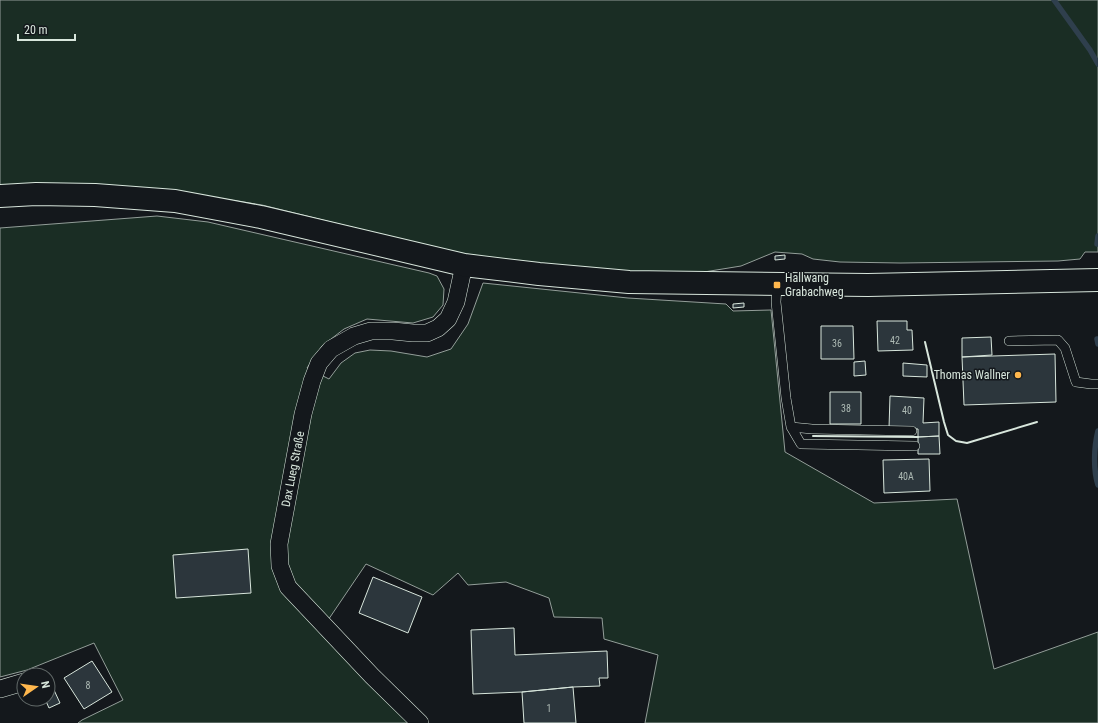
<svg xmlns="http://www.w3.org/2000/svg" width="1098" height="723" font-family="'Roboto Condensed',sans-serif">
<rect width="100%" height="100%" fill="#14181c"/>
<path fill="#1a2d24" stroke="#939e99" d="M 0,0 L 1098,0 L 1098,252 L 1085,252 L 1080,259 L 1058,261 L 900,263 L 840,262 L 813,259 L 802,254 L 775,252 L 741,266 L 704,272 L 637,272 L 519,262 L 460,253 L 412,242 L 262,205 L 186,193 L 42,184 L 0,185 Z
M 157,216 L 208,222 L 429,273 L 437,276 L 444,289 L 443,305 L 433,317 L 413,323 L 367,319 L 344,329 L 322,346 L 307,368 L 329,379 L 341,363 L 355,353 L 370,350 L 391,351 L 427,357 L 451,349 L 468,324 L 483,283 L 628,298 L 726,304 L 733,311 L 771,310 L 785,452 L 874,503 L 957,499 L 994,669 L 1098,632 L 1098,723 L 645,723 L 658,655 L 604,639 L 602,618 L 554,617 L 549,598 L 506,582 L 468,585 L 458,573 L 433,595 L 366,564 L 320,632 L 410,723 L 78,723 L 82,720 L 123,700 L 94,643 L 27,670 L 0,677 L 0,228 Z"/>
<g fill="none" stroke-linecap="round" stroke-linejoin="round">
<path stroke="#2f3f4d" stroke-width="5.5" d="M 1054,0 L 1090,50 L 1098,64
M 1097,244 L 1098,236
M 1097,339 L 1098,344
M 1098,431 C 1094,447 1093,469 1098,485"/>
</g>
<path fill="#2c363c" stroke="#d8e6dc" d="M 785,255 L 785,259 L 775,260 L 775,256 Z
M 744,303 L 744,307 L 733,308 L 733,304 Z
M 877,321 L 907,321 L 907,330 L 912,330 L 913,350 L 878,351 Z
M 821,326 L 853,326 L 854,359 L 821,359 Z
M 991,337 L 992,355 L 962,357 L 962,338 Z
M 1055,354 L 1056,402 L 964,405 L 962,357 Z
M 865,361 L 866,375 L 854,376 L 854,362 Z
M 903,363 L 927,365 L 927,377 L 903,376 Z
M 830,392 L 861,392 L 861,424 L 830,424 Z
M 890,396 L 924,398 L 923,423 L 939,422 L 939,436 L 918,437 L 918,429 L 889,428 Z
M 939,436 L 940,454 L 918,454 L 918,437 Z
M 929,459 L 930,491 L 884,493 L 883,460 Z
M 248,549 L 251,593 L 176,598 L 173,555 Z
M 373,577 L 422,597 L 408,633 L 359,613 Z
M 514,628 L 515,655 L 607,651 L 608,678 L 599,678 L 600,686 L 573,687 L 522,692 L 473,694 L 471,630 Z
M 92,661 L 112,692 L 84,709 L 64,678 Z
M 573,687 L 576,723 L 524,723 L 522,692 Z
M 54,690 L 60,703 L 49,708 L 45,699 L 48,699 L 48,693 Z"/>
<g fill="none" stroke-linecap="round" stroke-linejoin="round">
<defs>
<path id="service" d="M 777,285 L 776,302 L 786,398 L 791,427 L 812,429 L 912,431
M 1009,341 L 1058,340 L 1065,348 L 1076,382 L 1091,384 L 1098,384
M 791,427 L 801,444 L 915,446"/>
<path id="minor" d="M 0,689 L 24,682
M 420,723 L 372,676 L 288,587 L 280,566 L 279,544 L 303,414 L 312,381 L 319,363 L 331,349 L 354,336 L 371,331 L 393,331 L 413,333 L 427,333 L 438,328 L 448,319 L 456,302 L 464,265"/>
<path id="primary" d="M 0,196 L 36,194 L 95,195 L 175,201 L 261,217 L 464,265 L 539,274 L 629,282 L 868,285 L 1098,280"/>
</defs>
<use href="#service" stroke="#d8e6dc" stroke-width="10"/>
<use href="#minor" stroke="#d8e6dc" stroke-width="18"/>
<use href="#primary" stroke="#d8e6dc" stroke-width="24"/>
<use href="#service" stroke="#14181c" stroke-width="9"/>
<use href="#minor" stroke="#14181c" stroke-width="17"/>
<use href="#primary" stroke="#14181c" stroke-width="22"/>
<path stroke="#d8e6dc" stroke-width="2" d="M 925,342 L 944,422 L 948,435 L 956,441 L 967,443 L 1037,422
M 813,436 L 918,437"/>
</g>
<g fill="#ffb74d" stroke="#14181c" stroke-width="1.5">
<rect x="773" y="281" width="8" height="8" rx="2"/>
<circle cx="1018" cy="375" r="4"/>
</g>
<g text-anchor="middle" stroke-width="3" stroke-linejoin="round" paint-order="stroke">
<g font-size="10" fill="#adbab4">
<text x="895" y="344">42</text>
<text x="837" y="347">36</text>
<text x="846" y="412">38</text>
<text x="907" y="414">40</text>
<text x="906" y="480">40A</text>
<text x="88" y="689">8</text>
<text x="549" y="712">1</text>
</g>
<g font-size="12" fill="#d8e6dc" stroke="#14181c" text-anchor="start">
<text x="785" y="282">Hallwang<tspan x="785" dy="14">Grabachweg</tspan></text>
<text x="1010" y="379" text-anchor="end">Thomas Wallner</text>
</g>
<g font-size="12" fill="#d8e6dc" stroke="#14181c">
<text transform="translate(293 469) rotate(-79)" y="4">Dax Lueg Straße</text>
</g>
</g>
<g transform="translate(36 687) rotate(77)"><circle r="19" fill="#14181c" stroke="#626a69"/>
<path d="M0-3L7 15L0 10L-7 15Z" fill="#ffb74d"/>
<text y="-6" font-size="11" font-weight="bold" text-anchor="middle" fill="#d8e6dc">N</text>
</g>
<path d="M18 34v6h57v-6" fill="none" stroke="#d8e6dc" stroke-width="2"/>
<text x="24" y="34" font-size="12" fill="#d8e6dc" stroke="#14181c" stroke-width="3" paint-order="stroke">20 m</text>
</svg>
